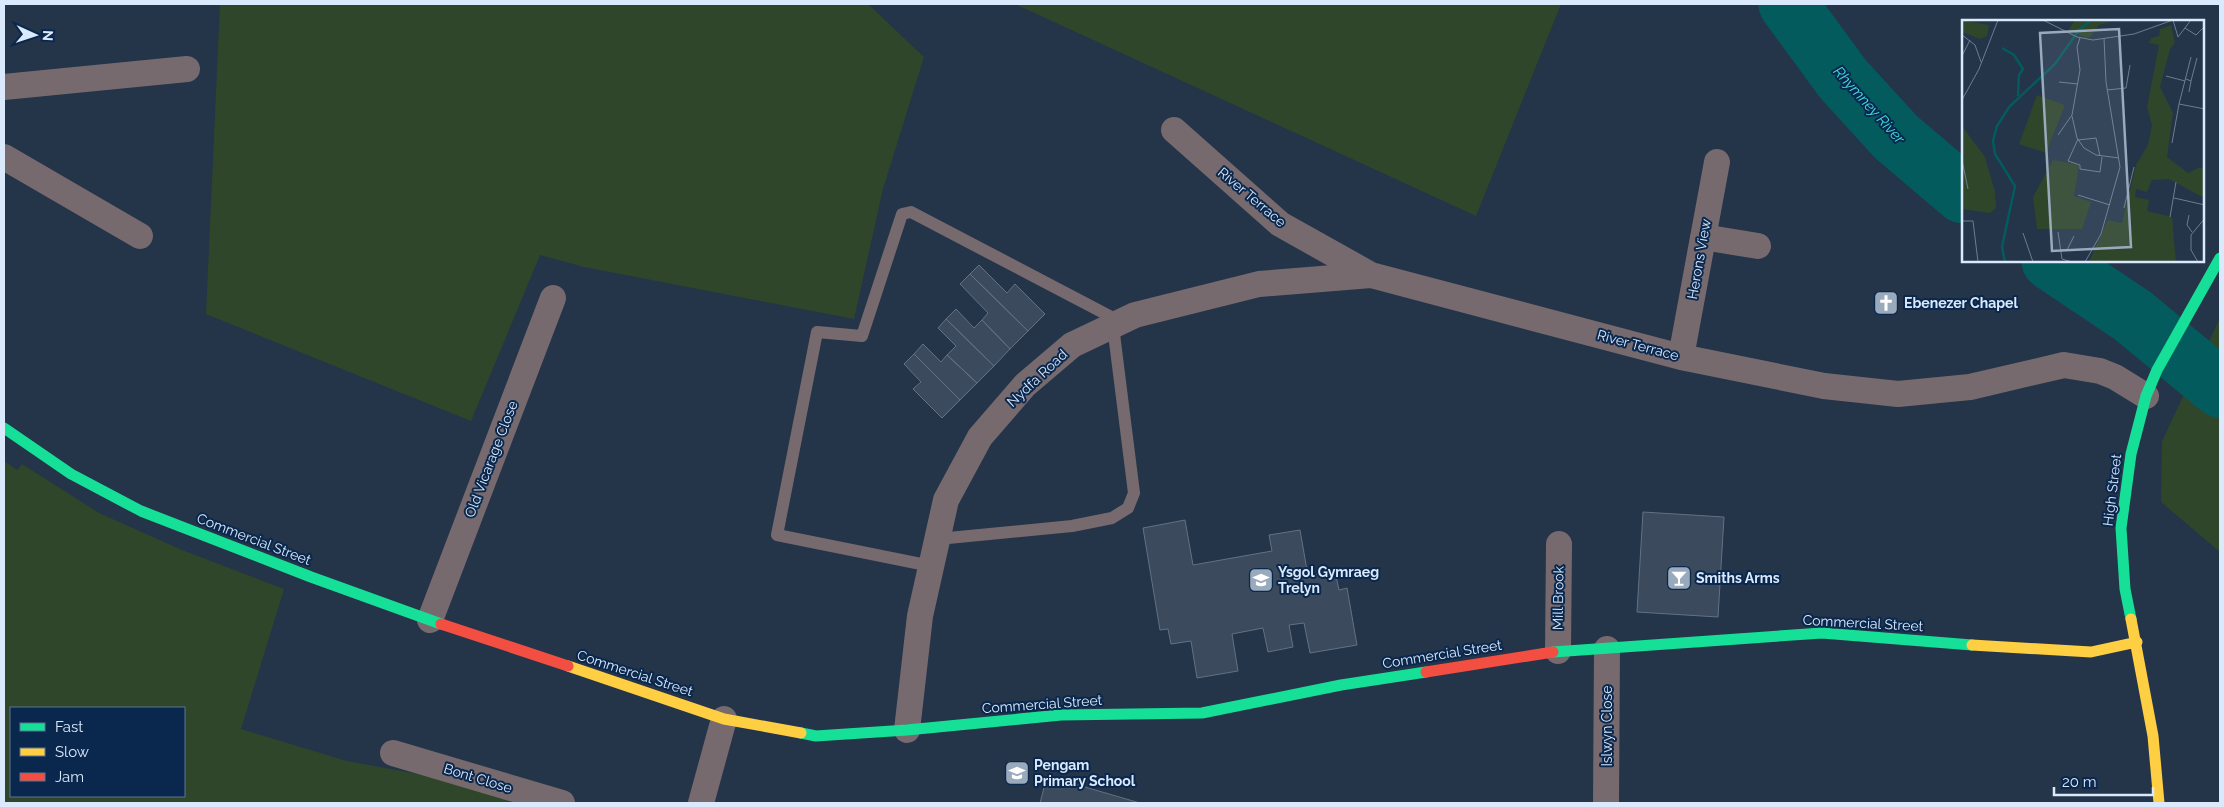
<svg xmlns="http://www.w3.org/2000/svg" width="2224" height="807" font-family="Raleway,sans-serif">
<rect width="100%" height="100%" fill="#243449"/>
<path fill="#30462a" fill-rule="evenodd" d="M 220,4 L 868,4 L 924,57 L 883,189 L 854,319 L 584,267 L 540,255 L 471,421 L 206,314 Z
M 1015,4 L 1561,4 L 1476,216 Z
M 2220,318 L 2220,552 L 2161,502 L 2162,441 Z
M 4,461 L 17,470 L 22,464 L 99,513 L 182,550 L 284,589 L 241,729 L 347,761 L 434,777 L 520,803 L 4,803 ZM 11,708 L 184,708 L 184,796 L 11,796 Z"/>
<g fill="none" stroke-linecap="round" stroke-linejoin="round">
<path stroke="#045b5e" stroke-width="59" d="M 1788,4 L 1843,79 L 1896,137 L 1963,194
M 2051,261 L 2133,316 L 2220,388"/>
</g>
<path fill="#3b4a5d" stroke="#637183" d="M 979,265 L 1007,293 L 1015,284 L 1045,314 L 1028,331 L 970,274 Z
M 970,274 L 1028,331 L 1010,349 L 982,320 L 988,313 L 960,284 Z
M 956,309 L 974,328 L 982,320 L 1010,349 L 994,366 L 946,319 Z
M 946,319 L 994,366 L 977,383 L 947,355 L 956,346 L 938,328 Z
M 923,344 L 941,362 L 947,355 L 977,383 L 960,400 L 914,354 Z
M 914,354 L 960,400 L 942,418 L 913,389 L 921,382 L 904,364 Z
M 1643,512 L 1724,517 L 1718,617 L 1637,612 Z
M 1185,520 L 1193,565 L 1272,551 L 1269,535 L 1300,530 L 1308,576 L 1335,571 L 1339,590 L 1347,588 L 1357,645 L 1310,653 L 1304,623 L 1289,625 L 1293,647 L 1268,652 L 1263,628 L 1232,634 L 1238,671 L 1197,678 L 1191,641 L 1171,644 L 1168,629 L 1160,630 L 1143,528 Z
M 1047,776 L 1140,803 L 1040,803 Z"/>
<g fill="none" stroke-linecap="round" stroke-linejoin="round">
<path stroke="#776a6e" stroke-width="12" d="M 938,539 L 1072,526 L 1112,518 L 1128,508 L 1134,493 L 1113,326
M 931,566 L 777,535 L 817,332 L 862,336 L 902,214 L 911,212 L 1121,322"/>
<path stroke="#776a6e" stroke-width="26" d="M 4,87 L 187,69
M 1174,130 L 1280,224 L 1371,275 L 1681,357 L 1824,386 L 1898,394 L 1970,387 L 2064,365 L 2100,371 L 2115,377 L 2146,396
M 4,157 L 140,236
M 1703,237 L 1758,246
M 1681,357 L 1717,162
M 430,620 L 553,298
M 1558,651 L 1559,544
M 907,730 L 920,616 L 946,500 L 980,437 L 1025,385 L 1072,345 L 1135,315 L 1259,284 L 1371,275
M 393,753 L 562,803
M 701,803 L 724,719
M 1606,803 L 1607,649"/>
<path stroke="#16e098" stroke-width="11" d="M 4,428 L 71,474 L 141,511 L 311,577 L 441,624
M 2131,619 L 2125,589 L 2121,528 L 2131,454 L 2146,396 L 2157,370 L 2220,258
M 1553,652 L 1822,633 L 1972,645
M 801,733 L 816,736 L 907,730 L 1061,715 L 1202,713 L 1341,685 L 1426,672"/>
<path stroke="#ffcf43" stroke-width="11" d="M 2131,619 L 2153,736 L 2159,803
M 1972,645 L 2091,652 L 2137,642
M 568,666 L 724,719 L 801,733"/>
<path stroke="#f24e42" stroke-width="11" d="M 441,624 L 568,666
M 1426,672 L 1553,652"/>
</g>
<defs>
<symbol id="church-square" viewBox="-11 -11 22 22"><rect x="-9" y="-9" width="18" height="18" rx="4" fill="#9aaabd" stroke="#0a284d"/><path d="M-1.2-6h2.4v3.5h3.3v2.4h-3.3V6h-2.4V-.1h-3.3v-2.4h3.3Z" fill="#fff"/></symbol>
<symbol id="bar-square" viewBox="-11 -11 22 22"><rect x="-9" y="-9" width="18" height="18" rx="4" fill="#9aaabd" stroke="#0a284d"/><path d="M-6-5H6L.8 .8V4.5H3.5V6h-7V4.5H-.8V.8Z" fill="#fff"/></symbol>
<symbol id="school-square" viewBox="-11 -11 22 22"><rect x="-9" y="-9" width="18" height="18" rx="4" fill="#9aaabd" stroke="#0a284d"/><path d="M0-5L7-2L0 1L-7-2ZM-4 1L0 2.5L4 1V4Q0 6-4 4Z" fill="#fff"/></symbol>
</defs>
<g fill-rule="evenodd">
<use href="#church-square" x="1872" y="289" width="28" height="28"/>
<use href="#bar-square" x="1665" y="564" width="28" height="28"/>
<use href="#school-square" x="1247" y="566" width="28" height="28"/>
<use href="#school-square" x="1003" y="759" width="28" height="28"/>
</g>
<g text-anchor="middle" stroke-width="4" stroke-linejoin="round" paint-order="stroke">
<g font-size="14" fill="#dae9fc" stroke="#0a284d">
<text transform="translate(1252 197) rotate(40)" y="5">River Terrace</text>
<text transform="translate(1699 259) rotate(-80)" y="5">Herons View</text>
<text transform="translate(1638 345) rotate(15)" y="5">River Terrace</text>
<text transform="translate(1037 378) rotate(-43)" y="5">Nydfa Road</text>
<text transform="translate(491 459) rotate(-69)" y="5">Old Vicarage Close</text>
<text transform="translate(2112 490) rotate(-83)" y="5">High Street</text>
<text transform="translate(254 539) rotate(21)" y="5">Commercial Street</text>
<text transform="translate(1558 598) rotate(-89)" y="5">Mill Brook</text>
<text transform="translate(1863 623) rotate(3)" y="5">Commercial Street</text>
<text transform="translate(1442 654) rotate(-9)" y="5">Commercial Street</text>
<text transform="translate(635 673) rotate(18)" y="5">Commercial Street</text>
<text transform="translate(1042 704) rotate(-4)" y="5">Commercial Street</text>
<text transform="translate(1607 726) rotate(-90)" y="5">Islwyn Close</text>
<text transform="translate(478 778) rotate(17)" y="5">Bont Close</text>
</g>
<g font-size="14" font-weight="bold" fill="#dae9fc" stroke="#0a284d" text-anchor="start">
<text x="1904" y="308">Ebenezer Chapel</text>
<text x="1278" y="577">Ysgol Gymraeg<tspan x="1278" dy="16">Trelyn</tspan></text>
<text x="1696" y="583">Smiths Arms</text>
<text x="1034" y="770">Pengam<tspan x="1034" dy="16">Primary School</tspan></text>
</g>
<g font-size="15" font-style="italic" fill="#42dadb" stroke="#0a284d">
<text transform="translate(1869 105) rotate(48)" y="5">Rhymney River</text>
</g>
</g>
<g transform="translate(1962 20)">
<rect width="242" height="242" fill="#243449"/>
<path d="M 0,0 L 27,5 L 25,16 L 18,19 L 0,12 ZM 113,0 L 155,0 L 137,5 L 128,17 L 122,17 L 106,10 ZM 209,5 L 213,23 L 208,29 L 198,67 L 211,93 L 205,137 L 226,153 L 238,147 L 242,150 L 242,178 L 207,159 L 190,160 L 185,172 L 174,169 L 173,177 L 187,180 L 185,191 L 210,197 L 214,242 L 127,242 L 146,200 L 160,203 L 174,145 L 186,125 L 190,105 L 185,87 L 197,25 L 187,23 L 189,18 L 197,16 L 198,9 ZM 75,75 L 103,85 L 84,133 L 57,124 ZM 0,106 L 23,137 L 33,172 L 34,188 L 28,193 L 0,189 ZM 91,140 L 117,145 L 112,176 L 129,182 L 120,209 L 75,209 L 71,177 Z" fill="#30462a"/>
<path fill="none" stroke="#045b5e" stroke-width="2.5" d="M 40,28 L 52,35 L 61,49 L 57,55 L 56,76M 43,242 L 40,227 L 53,166 L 33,134 L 31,121 L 35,106 L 47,87 L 93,44 L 117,10 L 129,0"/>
<path fill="none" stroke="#6d7c91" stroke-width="1" d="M 81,0 L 115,17 L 131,20 L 172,14 L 211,0M 211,0 L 216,17 L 229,0M 223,8 L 234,15 L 243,6M 0,15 L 13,25 L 19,42M 0,36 L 8,20M 229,37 L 217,84 L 243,89M 204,56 L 223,61M 224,59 L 229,61 L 227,72M 229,61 L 235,38M 97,62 L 116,64M 145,70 L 164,68 L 168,45M 0,80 L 17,49 L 36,0M 110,96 L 115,118 L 122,128 L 134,135 L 157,138M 96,115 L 110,95 L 118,50 L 115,27 L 118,18M 116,119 L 106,141 L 118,145 L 118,149 L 138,152 L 140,137M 116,120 L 134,118 L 138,136M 210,123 L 217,84M 0,140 L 6,169M 116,175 L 148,185M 212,178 L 243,185M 162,188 L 172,147M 227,195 L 225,205 L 230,212M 208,197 L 214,162M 0,201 L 11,201 L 16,242M 96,212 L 100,239 L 110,242M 61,213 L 71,242M 98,230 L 105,230 L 112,216M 123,242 L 139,214 L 158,147 L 144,62 L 142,18M 236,242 L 229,230 L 229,215 L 243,198"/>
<path fill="#9aaabd" fill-opacity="0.15" stroke="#9aaabd" stroke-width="2.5" d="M 157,9 L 169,227 L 90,231 L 78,13 Z"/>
<rect width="242" height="242" fill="none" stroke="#dae9fc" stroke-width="2.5"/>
</g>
<rect width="2224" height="807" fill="none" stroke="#dae9fc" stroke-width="10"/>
<rect x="10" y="707" width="175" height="90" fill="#0a284d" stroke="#5d7593"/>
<rect x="20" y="723" width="25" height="8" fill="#16e098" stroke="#5d7593"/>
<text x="55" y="732" font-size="15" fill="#dae9fc">Fast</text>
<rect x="20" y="748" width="25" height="8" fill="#ffcf43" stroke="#5d7593"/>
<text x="55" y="757" font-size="15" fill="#dae9fc">Slow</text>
<rect x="20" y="773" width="25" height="8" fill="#f24e42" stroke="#5d7593"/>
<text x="55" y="782" font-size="15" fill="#dae9fc">Jam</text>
<g transform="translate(35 35) rotate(93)" stroke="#0a284d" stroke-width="4" paint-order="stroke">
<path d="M0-4L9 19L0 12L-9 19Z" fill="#dae9fc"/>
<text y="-8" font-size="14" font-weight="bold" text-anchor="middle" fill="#dae9fc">N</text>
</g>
<path d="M2054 787v8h99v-8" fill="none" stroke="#dae9fc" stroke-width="2.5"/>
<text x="2062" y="787" font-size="15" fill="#dae9fc" stroke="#0a284d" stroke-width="4" paint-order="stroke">20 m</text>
</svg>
